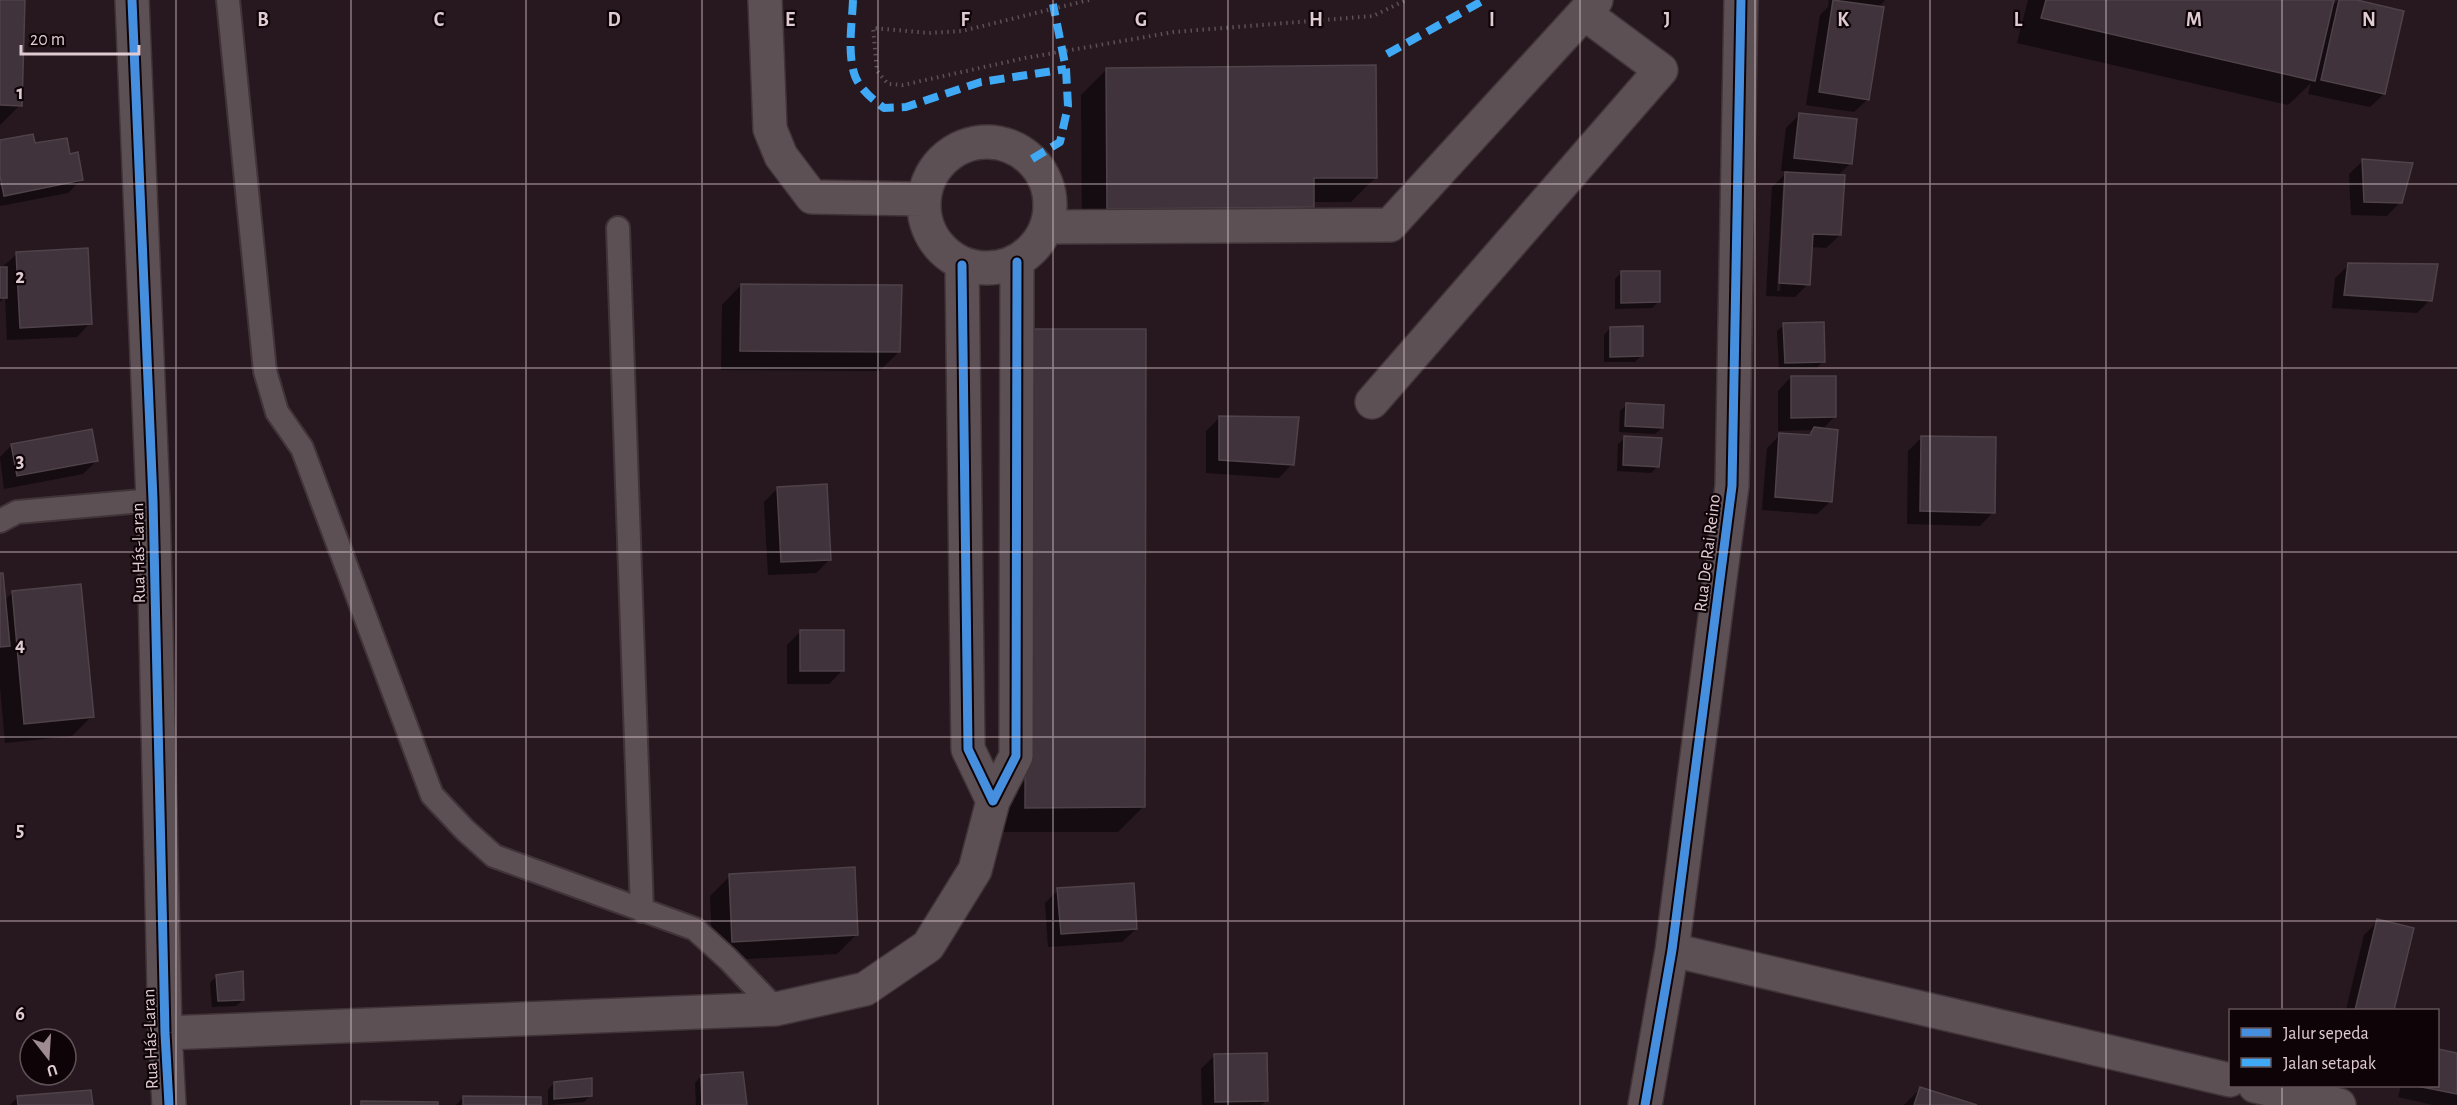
<svg xmlns="http://www.w3.org/2000/svg" width="2457" height="1105" font-family="'Alegreya Sans',sans-serif">
<rect width="100%" height="100%" fill="#27171e"/>
<path fill="#0007" fill-rule="evenodd" d="M 0,0 L 24,0 L 20,105 L 0,125 Z
M 1829,0 L 1885,0 L 1878,8 L 1868,99 L 1854,112 L 1806,105 L 1820,15 L 1828,7 Z
M 2028,0 L 2332,0 L 2330,8 L 2338,0 L 2350,0 L 2384,94 L 2370,107 L 2308,94 L 2311,83 L 2288,105 L 2017,43 Z
M 1106,70 L 1376,177 L 1351,202 L 1312,202 L 1312,206 L 1287,231 L 1082,233 L 1081,95 Z
M 1799,115 L 1851,163 L 1837,176 L 1840,235 L 1826,248 L 1811,247 L 1808,284 L 1795,297 L 1766,296 L 1772,187 L 1788,171 L 1781,171 L 1786,128 ZM 1783,185 L 1786,185 L 1780,291 L 1777,291 Z
M 0,142 L 34,145 L 69,156 L 81,180 L 68,193 L 0,206 Z
M 2363,161 L 2400,202 L 2387,216 L 2351,215 L 2349,174 Z
M 17,254 L 90,323 L 77,337 L 7,340 L 5,297 L 0,302 L 0,269 Z
M 2349,265 L 2430,300 L 2417,313 L 2332,308 L 2335,278 Z
M 1621,273 L 1658,302 L 1652,308 L 1615,309 L 1615,279 Z
M 741,285 L 899,352 L 879,371 L 721,370 L 722,305 Z
M 1784,325 L 1823,361 L 1817,368 L 1779,369 L 1777,331 Z
M 1610,328 L 1642,355 L 1635,362 L 1604,362 L 1604,335 Z
M 1144,331 L 1143,807 L 1118,832 L 1001,832 Z
M 1791,377 L 1835,416 L 1822,430 L 1831,501 L 1817,514 L 1762,510 L 1767,448 L 1780,435 L 1807,437 L 1813,430 L 1778,431 L 1778,391 Z
M 1627,404 L 1662,428 L 1655,434 L 1619,432 L 1620,411 Z
M 1220,417 L 1292,464 L 1279,478 L 1206,473 L 1206,431 Z
M 1922,437 L 1993,512 L 1980,526 L 1907,524 L 1908,451 Z
M 1625,438 L 1658,466 L 1651,473 L 1617,471 L 1618,444 Z
M 12,445 L 97,460 L 83,474 L 4,489 L 0,457 Z
M 778,488 L 830,559 L 816,573 L 768,575 L 764,502 Z
M 0,574 L 4,601 L 13,592 L 92,716 L 72,736 L 5,743 L 0,687 Z
M 800,632 L 842,671 L 829,684 L 787,684 L 787,645 Z
M 730,876 L 857,934 L 837,954 L 713,961 L 710,896 Z
M 1058,890 L 1136,929 L 1122,942 L 1048,947 L 1045,903 Z
M 2378,921 L 2412,929 L 2392,1010 L 2346,1010 L 2364,935 Z
M 217,976 L 243,1000 L 236,1006 L 212,1007 L 210,983 Z
M 2438,1051 L 2457,1055 L 2457,1105 L 2433,1105 L 2398,1097 L 2401,1086 L 2438,1086 Z
M 1215,1055 L 1266,1100 L 1262,1105 L 1202,1105 L 1201,1069 Z
M 701,1076 L 745,1105 L 696,1105 L 695,1083 Z
M 554,1083 L 591,1095 L 584,1102 L 548,1105 L 548,1090 Z
M 1921,1088 L 1974,1105 L 1904,1105 Z
M 18,1097 L 91,1105 L 10,1105 Z
M 464,1097 L 539,1105 L 456,1105 Z"/>
<path fill="#40333b" stroke="#4f4249" stroke-width="1.5" d="M 0,0 L 25,0 L 22,106 L 0,105 Z
M 1833,0 L 1884,7 L 1869,100 L 1819,92 Z
M 2046,0 L 2334,0 L 2315,81 L 2041,18 Z
M 2339,0 L 2357,0 L 2404,11 L 2385,94 L 2321,80 Z
M 1376,65 L 1377,178 L 1314,178 L 1314,207 L 1107,209 L 1106,68 Z
M 1799,113 L 1857,119 L 1852,164 L 1794,158 Z
M 33,134 L 35,143 L 67,138 L 70,154 L 78,152 L 83,180 L 4,196 L 0,176 L 0,140 Z
M 2362,159 L 2413,163 L 2402,203 L 2364,202 Z
M 1785,172 L 1845,175 L 1841,235 L 1813,234 L 1810,285 L 1779,283 Z
M 88,248 L 92,324 L 20,328 L 16,252 Z
M 2348,263 L 2438,264 L 2432,301 L 2344,295 Z
M 0,267 L 7,267 L 7,298 L 0,298 Z
M 1621,271 L 1660,271 L 1660,302 L 1621,303 Z
M 741,284 L 902,285 L 900,352 L 740,351 Z
M 1824,322 L 1825,362 L 1785,363 L 1783,323 Z
M 1643,326 L 1643,356 L 1610,357 L 1610,327 Z
M 1027,329 L 1146,329 L 1145,807 L 1025,808 Z
M 1791,376 L 1836,376 L 1836,417 L 1791,418 Z
M 1626,403 L 1664,405 L 1663,428 L 1625,426 Z
M 1219,416 L 1299,417 L 1294,465 L 1219,460 Z
M 1814,427 L 1838,430 L 1832,502 L 1775,497 L 1779,433 L 1810,435 Z
M 92,429 L 98,461 L 17,476 L 11,444 Z
M 1624,436 L 1662,438 L 1659,467 L 1623,465 Z
M 1921,436 L 1996,437 L 1995,513 L 1920,511 Z
M 827,484 L 831,560 L 781,562 L 777,487 Z
M 0,573 L 3,573 L 10,646 L 0,647 Z
M 81,584 L 94,717 L 24,724 L 12,591 Z
M 800,630 L 844,630 L 844,671 L 800,671 Z
M 855,867 L 858,935 L 732,942 L 729,874 Z
M 1134,883 L 1137,929 L 1061,934 L 1057,888 Z
M 2377,919 L 2414,928 L 2394,1010 L 2355,1010 Z
M 243,971 L 244,1000 L 218,1001 L 216,975 Z
M 2438,1049 L 2457,1053 L 2457,1094 L 2417,1086 L 2438,1086 Z
M 1267,1053 L 1268,1101 L 1215,1102 L 1214,1054 Z
M 743,1072 L 747,1105 L 702,1105 L 701,1075 Z
M 592,1078 L 592,1096 L 554,1099 L 554,1082 Z
M 1920,1087 L 1977,1105 L 1914,1105 Z
M 91,1090 L 93,1105 L 18,1105 L 17,1096 Z
M 463,1096 L 541,1097 L 541,1105 L 463,1105 Z
M 361,1101 L 438,1102 L 438,1105 L 361,1105 Z"/>
<g fill="none" stroke-linecap="round" stroke-linejoin="round">
<defs>
<path id="lane" d="M 228,0 L 265,371 L 277,412 L 302,448 L 432,795 L 465,830 L 494,856 L 695,929 L 728,959 L 776,1009
M 618,228 L 642,911
M 0,521 L 17,512 L 153,500"/>
<path id="street" d="M 132,0 L 153,500 L 165,1033 L 169,1105
M 765,0 L 770,129 L 781,156 L 812,197 L 922,199
M924 205a63 63 0 1 1 126 0a63 63 0 1 1-126 0Z
M 1047,227 L 1390,225 L 1596,0
M 962,265 L 968,749 L 993,801 L 1016,756 L 1017,262
M 1372,402 L 1661,70 L 1584,13
M 1672,950 L 2230,1080
M 165,1033 L 776,1009 L 865,989 L 928,946 L 975,870 L 993,801
M 2255,1086 L 2339,1105
M 1645,1105 L 1672,950 L 1732,486 L 1741,0"/>
</defs>
<use href="#lane" stroke="#413438" stroke-width="26"/>
<use href="#street" stroke="#413438" stroke-width="36"/>
<path stroke="#5d5155" stroke-width="4" stroke-dasharray="1.5 4.5" stroke-linecap="butt" d="M 1089,0 L 962,31 L 929,33 L 873,28 L 877,71 L 888,84 L 903,85 L 1025,58 L 1174,32 L 1373,16 L 1406,0"/>
<use href="#lane" stroke="#5d5055" stroke-width="22"/>
<use href="#street" stroke="#5d5055" stroke-width="33"/>
<path stroke="#3fa9f5" stroke-width="8" stroke-dasharray="15 8" stroke-linecap="butt" d="M 853,0 C 852,24 847,53 855,76 C 860,89 873,100 884,108 L 906,107 L 981,82 L 1066,69
M 1387,54 L 1484,0
M 1032,159 L 1060,142 L 1068,106 L 1066,69 L 1053,4"/>
<defs>
<path id="cycleway" d="M 132,0 L 153,500 L 165,1033 L 169,1105
M 962,265 L 968,749 L 993,801 L 1016,756 L 1017,262
M 1645,1105 L 1672,950 L 1732,486 L 1741,0"/>
</defs>
<use href="#cycleway" stroke="#0e0307" stroke-width="13"/>
<use href="#cycleway" stroke="#468fdf" stroke-width="9"/>
</g>
<path fill="none" stroke="#e0cbd2" stroke-width="1.5" stroke-opacity="0.55" d="M 176,0 L 176,1105M 351,0 L 351,1105M 526,0 L 526,1105M 702,0 L 702,1105M 878,0 L 878,1105M 1053,0 L 1053,1105M 1228,0 L 1228,1105M 1404,0 L 1404,1105M 1580,0 L 1580,1105M 1755,0 L 1755,1105M 1930,0 L 1930,1105M 2106,0 L 2106,1105M 2282,0 L 2282,1010M 0,184 L 2457,184M 0,368 L 2457,368M 0,552 L 2457,552M 0,737 L 2457,737M 0,921 L 2457,921M 2282,1086 L 2282,1105"/>
<g text-anchor="middle" stroke-width="4.5" stroke-linejoin="round" paint-order="stroke">
<g font-size="18" fill="#e0cbd2" stroke="#0e0307">
<text transform="translate(138 553) rotate(-91)" y="6">Rua Hás-Laran</text>
<text transform="translate(1707 553) rotate(-83)" y="6">Rua De Rai Reino</text>
<text transform="translate(150 1039) rotate(-92)" y="6">Rua Hás-Laran</text>
</g>
</g>
<g font-size="20" text-anchor="middle" font-weight="bold" fill="#e0cbd2" stroke="#0e0307" stroke-width="4.5" stroke-linejoin="round" paint-order="stroke">
<text x="263" y="26">B</text>
<text x="439" y="26">C</text>
<text x="614" y="26">D</text>
<text x="790" y="26">E</text>
<text x="965" y="26">F</text>
<text x="1141" y="26">G</text>
<text x="1316" y="26">H</text>
<text x="1492" y="26">I</text>
<text x="1667" y="26">J</text>
<text x="1843" y="26">K</text>
<text x="2018" y="26">L</text>
<text x="2194" y="26">M</text>
<text x="2369" y="26">N</text>
<text x="20" y="99">1</text>
<text x="20" y="283">2</text>
<text x="20" y="467">3</text>
<text x="20" y="651">4</text>
<text x="20" y="836">5</text>
<text x="20" y="1020">6</text>
</g>
<rect x="2229" y="1009" width="210" height="78" fill="#0e0307" stroke="#625358" stroke-width="1.5"/>
<rect x="2241" y="1028" width="30" height="9" fill="#468fdf" stroke="#625358" stroke-width="1.5"/>
<text x="2283" y="1039" font-size="18" fill="#e0cbd2">Jalur sepeda</text>
<rect x="2241" y="1058" width="30" height="9" fill="#3fa9f5" stroke="#625358" stroke-width="1.5"/>
<text x="2283" y="1069" font-size="18" fill="#e0cbd2">Jalan setapak</text>
<g transform="translate(48 1057) rotate(163)"><circle r="28" fill="#0e0307" stroke="#625358" stroke-width="1.5"/>
<path d="M0-4.5L10 22L0 15L-10 22Z" fill="#9f8c93"/>
<text y="-9" font-size="16" font-weight="bold" text-anchor="middle" fill="#e0cbd2">U</text>
</g>
<path d="M21 45v9h118v-9" fill="none" stroke="#e0cbd2" stroke-width="3"/>
<text x="30" y="45" font-size="18" fill="#e0cbd2" stroke="#0e0307" stroke-width="4.5" paint-order="stroke">20 m</text>
</svg>
